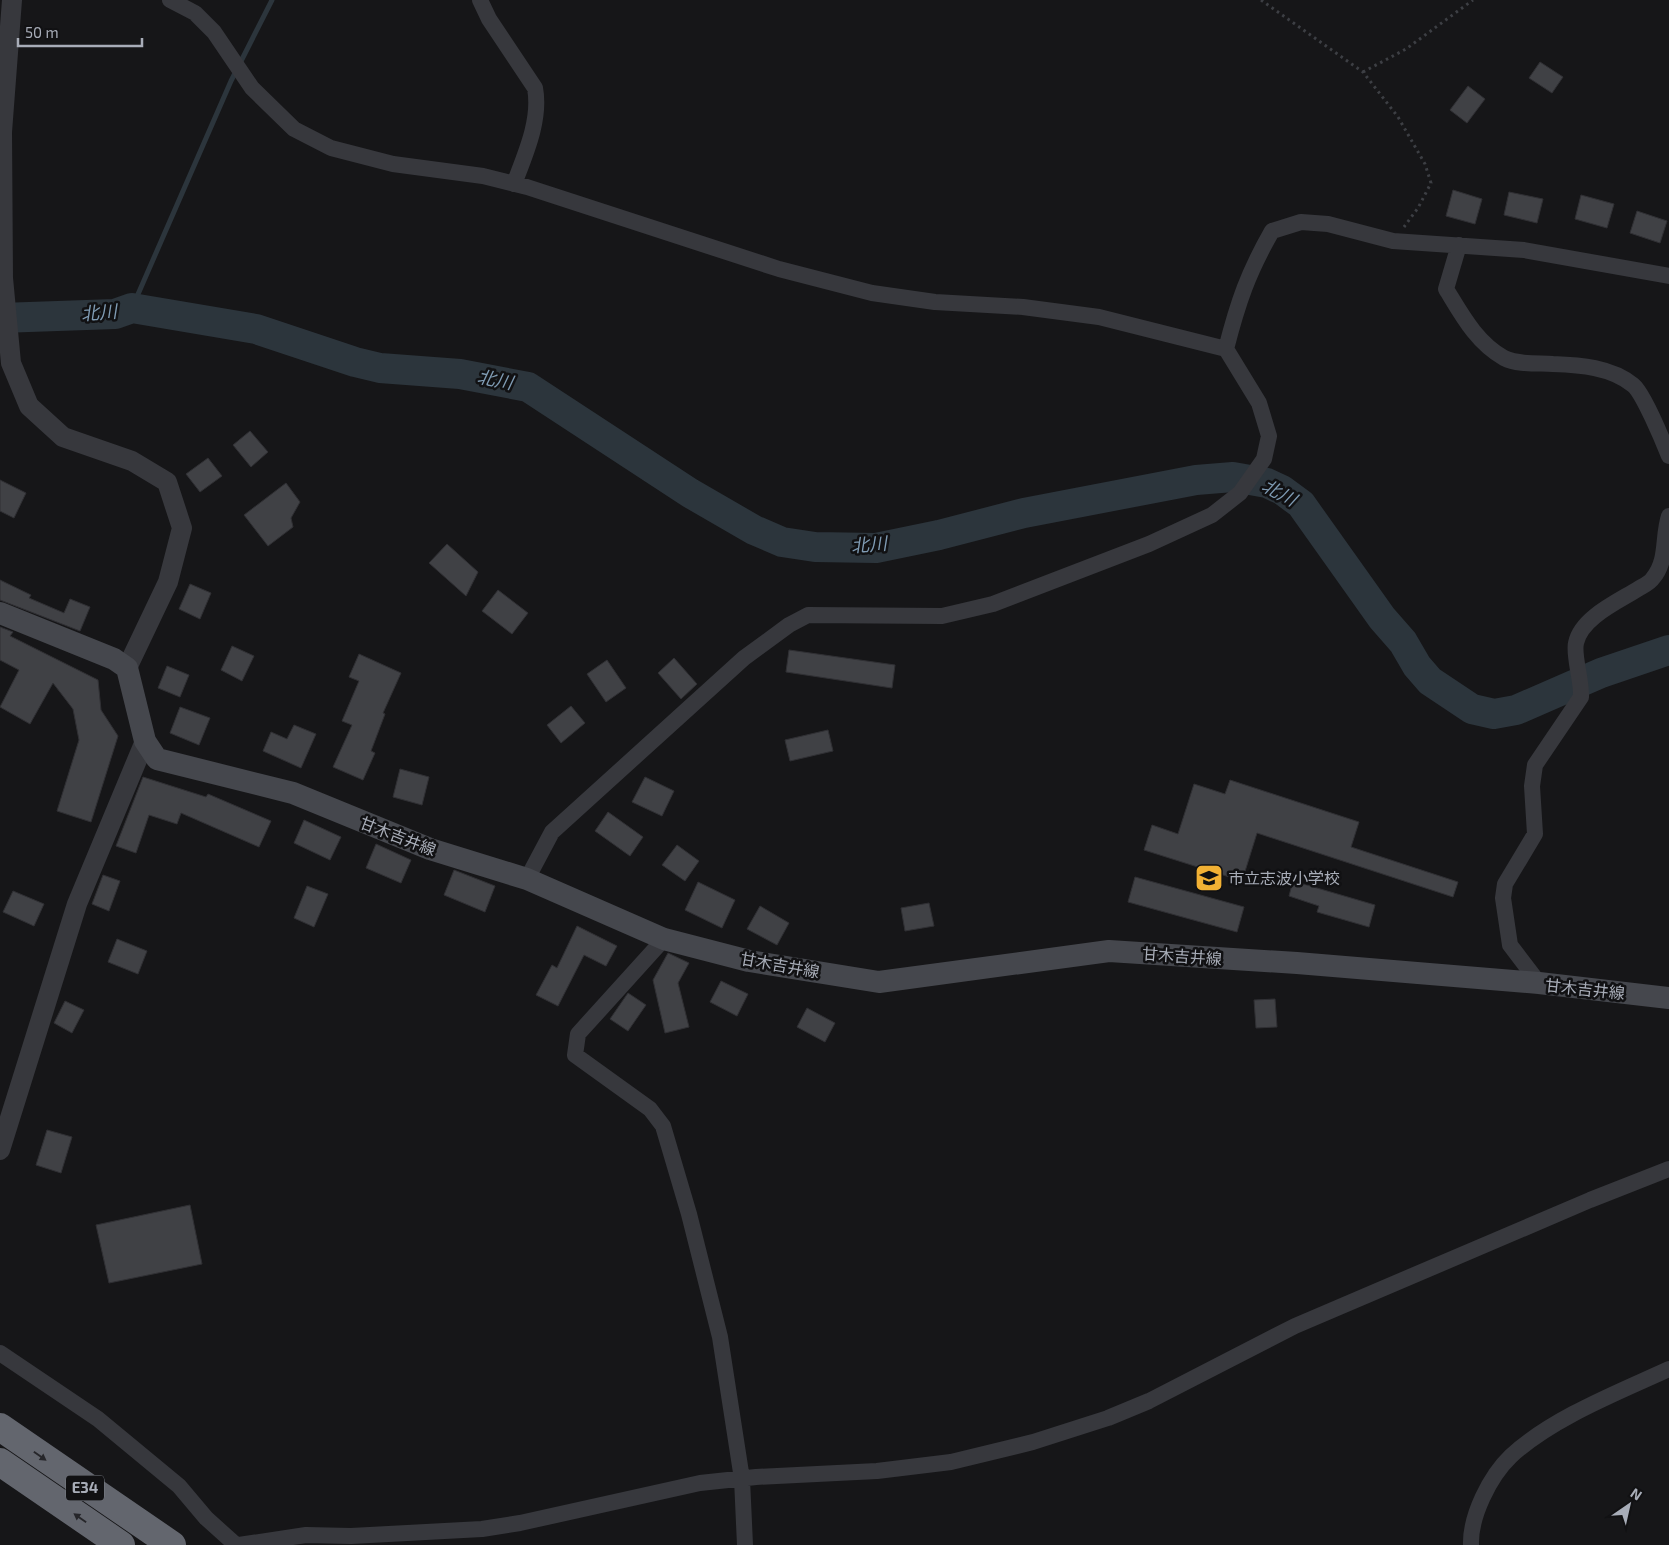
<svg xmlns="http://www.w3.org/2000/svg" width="1669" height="1545" font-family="'Exo 2','Noto Sans JP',sans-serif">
<rect width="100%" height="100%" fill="#161618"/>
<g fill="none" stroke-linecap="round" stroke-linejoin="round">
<path stroke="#2c353c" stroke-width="5" d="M 132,308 L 231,81 L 272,0"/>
<path stroke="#2c353c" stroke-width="30" d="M 0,318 L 115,314 L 132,308 L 256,329 L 355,362 L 380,368 L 460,374 L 528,387 L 690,493 L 754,530 L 782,542 L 815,547 L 876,548 L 939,535 L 1024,513 L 1196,480 L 1233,477 L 1267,483 L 1282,490 L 1301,504 L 1382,618 L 1403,642 L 1417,666 L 1430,681 L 1472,709 L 1494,714 L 1516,710 L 1601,673 L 1669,650"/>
</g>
<path fill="#404145" stroke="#303034" d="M 1540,62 L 1563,77 L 1552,93 L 1529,78 Z
M 1468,86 L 1485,99 L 1467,123 L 1450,110 Z
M 1453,190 L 1482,199 L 1475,224 L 1446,216 Z
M 1509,192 L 1543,199 L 1537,223 L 1504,215 Z
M 1581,195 L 1614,204 L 1607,228 L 1575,219 Z
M 1637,211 L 1667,221 L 1660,243 L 1630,233 Z
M 250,431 L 268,452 L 251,467 L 233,445 Z
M 208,458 L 222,476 L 200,492 L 186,474 Z
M 0,480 L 26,493 L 14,518 L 0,511 Z
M 286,483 L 300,502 L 291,518 L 293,527 L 268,546 L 244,515 Z
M 447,544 L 478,572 L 466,596 L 429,563 Z
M 0,580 L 31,595 L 29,598 L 64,613 L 70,599 L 90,607 L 80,631 L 0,600 Z
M 190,584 L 211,593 L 200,619 L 179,609 Z
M 498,590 L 528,613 L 512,634 L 482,611 Z
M 0,627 L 13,632 L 10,636 L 98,680 L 101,710 L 118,736 L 91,822 L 57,811 L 79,740 L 73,709 L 53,683 L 30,724 L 0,707 L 19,670 L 0,660 Z
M 232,646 L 254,656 L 242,681 L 221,670 Z
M 789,650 L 895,665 L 892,688 L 786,672 Z
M 359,654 L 401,673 L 383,713 L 385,714 L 371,751 L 375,753 L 363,780 L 333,767 L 352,725 L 342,721 L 359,681 L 349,677 Z
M 674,658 L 697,684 L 681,699 L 658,673 Z
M 607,660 L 626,688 L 606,702 L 587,674 Z
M 167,666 L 189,675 L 180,697 L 158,688 Z
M 571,706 L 585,723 L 561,743 L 547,725 Z
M 180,707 L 210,718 L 199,745 L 170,733 Z
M 294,725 L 316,734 L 301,768 L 263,751 L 271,732 L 287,739 Z
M 828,730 L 833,751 L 790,761 L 785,740 Z
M 400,769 L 429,777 L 422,805 L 393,797 Z
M 143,777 L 206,797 L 208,794 L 271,821 L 259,847 L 181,813 L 177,824 L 149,815 L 136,853 L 116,846 Z
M 645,777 L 674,791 L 662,816 L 632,802 Z
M 1230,780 L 1359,822 L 1351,847 L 1458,882 L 1453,897 L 1257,833 L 1242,881 L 1144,850 L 1152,825 L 1178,834 L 1194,784 L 1225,794 Z
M 608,812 L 643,837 L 630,856 L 595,831 Z
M 304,820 L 341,837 L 330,860 L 294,843 Z
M 376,844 L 411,860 L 401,883 L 366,868 Z
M 677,845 L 699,861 L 685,881 L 662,865 Z
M 454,870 L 495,886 L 485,912 L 444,895 Z
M 103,875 L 120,881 L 109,911 L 92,904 Z
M 1135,877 L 1244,907 L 1237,932 L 1128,902 Z
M 1293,881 L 1375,905 L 1369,927 L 1317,912 L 1319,906 L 1289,896 Z
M 698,882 L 735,900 L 722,928 L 685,910 Z
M 307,886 L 328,894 L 314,927 L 294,918 Z
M 13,891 L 44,904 L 34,926 L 3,912 Z
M 929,903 L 934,926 L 905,931 L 901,908 Z
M 760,906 L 789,923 L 777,945 L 747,929 Z
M 577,926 L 617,946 L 606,966 L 584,955 L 558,1006 L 536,995 L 552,965 L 557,968 Z
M 117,939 L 147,951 L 138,974 L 108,962 Z
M 668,953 L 689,963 L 678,983 L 689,1027 L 665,1033 L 653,980 Z
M 721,981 L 748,994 L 737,1016 L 710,1002 Z
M 628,993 L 646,1005 L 628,1031 L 610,1019 Z
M 1275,999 L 1277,1027 L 1256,1028 L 1254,1000 Z
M 65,1001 L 84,1010 L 72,1033 L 54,1023 Z
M 807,1008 L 835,1023 L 825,1042 L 797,1027 Z
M 47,1130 L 72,1137 L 61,1173 L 36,1165 Z
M 190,1205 L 202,1264 L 109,1283 L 96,1225 Z"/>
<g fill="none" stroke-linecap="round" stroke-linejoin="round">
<path stroke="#3d3f44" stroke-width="3" stroke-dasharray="2.5 4" stroke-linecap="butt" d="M 1261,0 L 1363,72 L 1398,117 L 1425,164 L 1431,183 L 1418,208 L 1404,227
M 1363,72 L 1406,49 L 1473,0"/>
<path stroke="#37383d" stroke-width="16" d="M 170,0 L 195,13 L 214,32 L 252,88 L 294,129 L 331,148 L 393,164 L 483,176 L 527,187 L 779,269 L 872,293 L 935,302 L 1023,307 L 1099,317 L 1226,349 L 1259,403 L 1269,436 L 1264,459 L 1240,493 L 1212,515 L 1149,544 L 993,604 L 942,616 L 808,615 L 789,625 L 744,658 L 552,832 L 527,879
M 480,0 L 489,19 L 535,88 C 541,120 525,155 514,184
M 1459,245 L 1446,289 C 1462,315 1476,342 1504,358 C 1518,365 1538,363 1553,364 C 1580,365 1611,367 1633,385 C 1643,393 1663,441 1669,456
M 1226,349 C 1238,302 1248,273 1272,231 L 1301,222 L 1328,224 L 1393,241 L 1524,250 L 1669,276
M 664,939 L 578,1034 L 575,1055 L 650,1109 L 663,1126 L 689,1214 L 720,1337 L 742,1479 L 745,1545
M 1539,983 L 1510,945 L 1503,898 L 1505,884 L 1535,834 L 1532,786 L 1535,765 L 1581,697 C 1582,681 1573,655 1576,643 C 1581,618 1617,602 1638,589 C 1643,586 1650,583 1653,578 C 1668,560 1662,537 1669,516
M 0,1353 L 98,1419 L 179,1486 L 206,1518 L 236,1545
M 239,1545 L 306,1535 L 351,1536 L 482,1529 L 520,1523 L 700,1483 L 756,1477 L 877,1471 L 951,1462 L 1033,1442 L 1108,1418 L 1149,1401 L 1295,1326 L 1590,1200 L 1669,1169
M 1471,1545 C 1470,1516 1490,1476 1511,1456 C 1552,1418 1619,1392 1669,1369"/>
<path stroke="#37383d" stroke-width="20" d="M 12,0 L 2,132 L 3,278 L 11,363 L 29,406 L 63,437 L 132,461 L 167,482 L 182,528 L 168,582 L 127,668
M 0,1150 L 77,904 L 145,741"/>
<path stroke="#45474d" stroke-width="22" d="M 0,613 L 114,659 L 127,668 L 145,741 L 157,759 L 293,793 L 430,849 L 527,879 L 664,939 L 749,961 L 879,982 L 1109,951 L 1297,963 L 1539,983 L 1669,998"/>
<path stroke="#63666e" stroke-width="28" d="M 0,1427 L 172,1545
M 0,1462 L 121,1545"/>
</g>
<defs><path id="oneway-solid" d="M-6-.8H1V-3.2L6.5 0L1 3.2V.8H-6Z" transform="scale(1.25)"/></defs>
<g fill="#26262a">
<use href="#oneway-solid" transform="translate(40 1456) rotate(35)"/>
<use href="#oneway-solid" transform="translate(80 1518) rotate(-145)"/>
</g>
<defs>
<symbol id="school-square" viewBox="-11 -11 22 22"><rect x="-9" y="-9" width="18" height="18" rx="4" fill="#f2b134" stroke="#111113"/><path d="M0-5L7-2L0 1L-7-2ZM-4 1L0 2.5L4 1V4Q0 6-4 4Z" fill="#111"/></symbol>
</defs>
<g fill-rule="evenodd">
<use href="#school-square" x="1193" y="862" width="32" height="32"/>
</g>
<g text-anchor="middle" stroke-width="5" stroke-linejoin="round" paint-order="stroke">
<rect fill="#111113" stroke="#7b7e86" stroke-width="1" x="66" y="1475.5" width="38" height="25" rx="4"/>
<g font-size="15" font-weight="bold" fill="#a8adb8">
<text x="85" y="1493">E34</text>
</g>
<g font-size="16" fill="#a8adb8" stroke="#111113">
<text transform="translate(398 836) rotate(21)" y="6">甘木吉井線</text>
<text transform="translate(1182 956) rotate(4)" y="6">甘木吉井線</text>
<text transform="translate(780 965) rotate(10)" y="6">甘木吉井線</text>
<text transform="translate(1585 989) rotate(6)" y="6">甘木吉井線</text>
</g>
<g font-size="16" fill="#a8adb8" stroke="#111113" text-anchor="start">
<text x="1228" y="884">市立志波小学校</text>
</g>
<g font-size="18" font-style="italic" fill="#7f9bb3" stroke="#111113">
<text transform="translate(99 313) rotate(-5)" y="6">北川</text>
<text transform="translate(495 380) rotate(11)" y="6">北川</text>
<text transform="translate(1279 493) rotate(28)" y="6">北川</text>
<text transform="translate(869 545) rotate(-5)" y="6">北川</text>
</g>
</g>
<g transform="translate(1629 1505) rotate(34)" stroke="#111113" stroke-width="4" paint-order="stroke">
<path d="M0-4L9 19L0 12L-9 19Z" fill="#a8adb8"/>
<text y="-8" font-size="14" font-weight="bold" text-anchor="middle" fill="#a8adb8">N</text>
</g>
<path d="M18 38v8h124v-8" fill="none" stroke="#a8adb8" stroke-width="2.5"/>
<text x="25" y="38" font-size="15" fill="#a8adb8" stroke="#111113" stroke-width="4" paint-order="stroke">50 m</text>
</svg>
